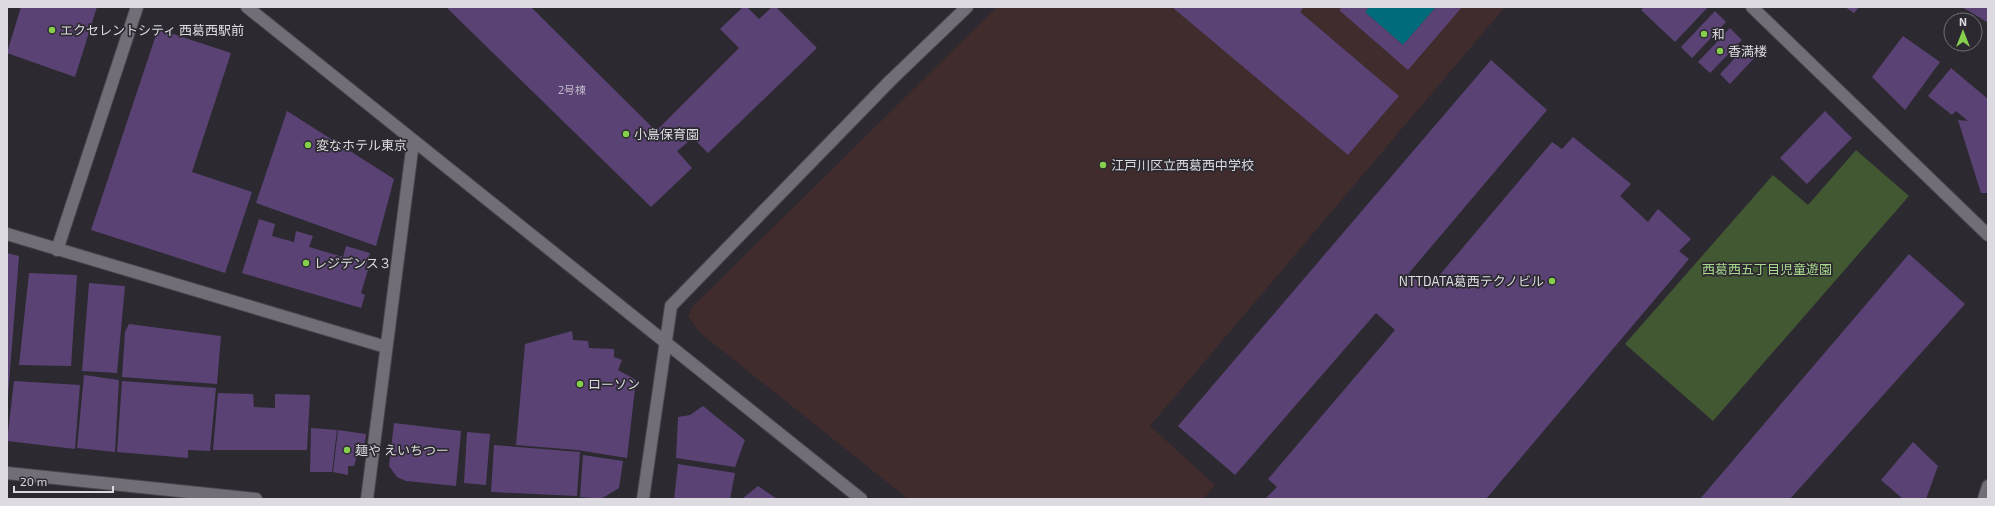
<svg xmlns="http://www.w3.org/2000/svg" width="1995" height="506" font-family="'Exo 2','Noto Sans JP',sans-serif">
<rect width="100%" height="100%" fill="#2c2931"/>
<path fill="#402c2d" d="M 997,7 L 1505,7 L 1150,426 L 1215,485 L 1203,499 L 908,499 L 699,332 L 688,316 L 692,307 Z"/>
<path fill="#415833" d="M 1856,150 L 1909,196 L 1713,421 L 1625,344 L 1773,175 L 1808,205 Z"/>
<path fill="#006b7a" d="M 1369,7 L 1436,7 L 1403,45 L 1365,12 Z"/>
<path fill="#5a4374" d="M 21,7 L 97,7 L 75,77 L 7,53 Z
M 446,7 L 531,7 L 656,131 L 739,48 L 720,29 L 743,7 L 747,7 L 759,19 L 772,7 L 776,7 L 817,48 L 708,153 L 693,138 L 677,151 L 692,168 L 651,207 Z
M 1172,7 L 1304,7 L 1300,12 L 1399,96 L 1348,155 Z
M 1342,7 L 1369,7 L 1365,12 L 1403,45 L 1436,7 L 1462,7 L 1408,70 L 1339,10 Z
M 1644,7 L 1708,7 L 1675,42 L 1641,10 Z
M 1845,7 L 1859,7 L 1854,13 Z
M 1962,7 L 1988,7 L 1988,23 L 1982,19 Z
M 1715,11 L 1726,22 L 1692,58 L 1681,47 Z
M 1730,28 L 1742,40 L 1710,73 L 1698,62 Z
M 158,29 L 231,53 L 192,172 L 252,192 L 225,273 L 91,230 Z
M 1903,36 L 1940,62 L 1905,110 L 1872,77 Z
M 1747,45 L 1757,55 L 1730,84 L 1720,74 Z
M 1491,60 L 1547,110 L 1409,273 L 1427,290 L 1552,142 L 1562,149 L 1573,137 L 1631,184 L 1620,196 L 1648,222 L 1658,209 L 1691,239 L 1679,251 L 1689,259 L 1486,499 L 1265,499 L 1277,487 L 1268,479 L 1395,330 L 1376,313 L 1235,475 L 1178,426 Z
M 1951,68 L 1988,99 L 1988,193 L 1981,193 L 1958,120 L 1968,121 L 1956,111 L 1952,115 L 1928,96 Z
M 287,111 L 394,179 L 376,246 L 256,203 Z
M 1825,111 L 1852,138 L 1807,184 L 1780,158 Z
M 259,219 L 275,224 L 272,236 L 294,242 L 296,231 L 313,236 L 309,247 L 343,257 L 346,246 L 370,253 L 365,270 L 368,270 L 361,293 L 365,295 L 361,308 L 242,273 Z
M 7,253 L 19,256 L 8,396 L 7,396 Z
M 1909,254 L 1965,304 L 1790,499 L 1700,499 Z
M 29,273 L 77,275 L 71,366 L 19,365 Z
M 89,283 L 125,286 L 117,373 L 82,371 Z
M 129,324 L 221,336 L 217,384 L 122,377 L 125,332 Z
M 572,331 L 573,340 L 588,341 L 589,348 L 614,349 L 614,357 L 622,360 L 618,370 L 636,380 L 627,458 L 577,450 L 516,445 L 525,344 Z
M 84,375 L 119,380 L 115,452 L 77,448 Z
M 14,381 L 80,385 L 75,449 L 7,441 Z
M 122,381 L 216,388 L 210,451 L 188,450 L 188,458 L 117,452 Z
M 218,393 L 253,394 L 254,407 L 275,408 L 275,394 L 310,395 L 307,450 L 213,450 Z
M 703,406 L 745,440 L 735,467 L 676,458 L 678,417 L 690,415 Z
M 394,423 L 461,431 L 456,486 L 406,481 L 397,477 L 389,466 Z
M 311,428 L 337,430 L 332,472 L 310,472 Z
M 338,430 L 366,434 L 363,457 L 357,456 L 354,466 L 348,466 L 348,475 L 333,472 Z
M 467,432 L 490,434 L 486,485 L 464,483 Z
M 1913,442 L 1938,466 L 1926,499 L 1903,499 L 1881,480 Z
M 494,445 L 580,452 L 577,496 L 491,492 Z
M 583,455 L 623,461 L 619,488 L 601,499 L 580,497 Z
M 678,464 L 735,473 L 730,499 L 674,499 Z
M 758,486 L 777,499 L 742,499 Z"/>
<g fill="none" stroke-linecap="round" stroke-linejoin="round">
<defs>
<path id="minor" d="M 247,7 L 861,499
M 1752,7 L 1988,235
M 7,234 L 386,347
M 57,250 L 137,7
M 7,473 L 256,499
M 367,499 L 413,142
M 643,499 L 671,306 L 890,81 L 967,7
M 1984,499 L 1988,486"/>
</defs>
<use href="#minor" stroke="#49464d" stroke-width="14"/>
<use href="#minor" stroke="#726e78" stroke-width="12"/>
</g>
<g fill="#86cf4c" stroke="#2c2931" stroke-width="1.5">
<circle cx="52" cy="30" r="4"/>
<circle cx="1704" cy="34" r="4"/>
<circle cx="1720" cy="51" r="4"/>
<circle cx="626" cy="134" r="4"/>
<circle cx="308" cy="145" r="4"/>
<circle cx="1103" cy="165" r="4"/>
<circle cx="306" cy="263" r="4"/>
<circle cx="1552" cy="281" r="4"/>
<circle cx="580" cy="384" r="4"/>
<circle cx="347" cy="450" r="4"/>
</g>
<g text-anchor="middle" stroke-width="3.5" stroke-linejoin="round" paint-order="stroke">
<g font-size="11" fill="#bcb5c6">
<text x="572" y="94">2号棟</text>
</g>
<g font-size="13" fill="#dddbe1" stroke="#2c2931" text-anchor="start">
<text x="60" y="35">エクセレントシティ 西葛西駅前</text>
<text x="1712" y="39">和</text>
<text x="1728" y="56">香満楼</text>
<text x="634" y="139">小島保育園</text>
<text x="316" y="150">変なホテル東京</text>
<text x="1111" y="170">江戸川区立西葛西中学校</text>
<text x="314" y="268">レジデンス３</text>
<text x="1544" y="286" text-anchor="end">NTTDATA葛西テクノビル</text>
<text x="588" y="389">ローソン</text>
<text x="355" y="455">麺や えいちつー</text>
</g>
<g font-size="13" fill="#a9d98d" stroke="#2c2931">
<text x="1767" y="274">西葛西五丁目児童遊園</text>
</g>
</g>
<rect width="1995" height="506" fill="none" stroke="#dddbe1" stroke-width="16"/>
<g transform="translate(1963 32)"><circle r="19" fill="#2c2931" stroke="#737077"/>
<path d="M0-3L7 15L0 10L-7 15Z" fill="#86cf4c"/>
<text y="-6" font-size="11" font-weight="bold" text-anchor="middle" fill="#dddbe1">N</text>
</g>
<path d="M14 486v6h99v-6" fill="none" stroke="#dddbe1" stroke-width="2"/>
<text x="20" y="486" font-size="12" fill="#dddbe1" stroke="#2c2931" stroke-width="3" paint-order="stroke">20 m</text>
</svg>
